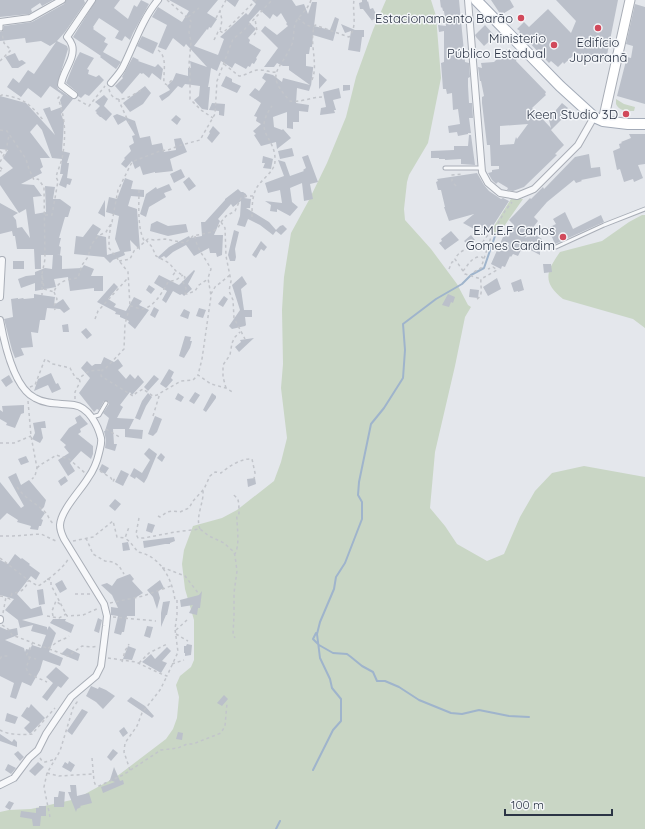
<svg xmlns="http://www.w3.org/2000/svg" width="645" height="829" font-family="Quicksand,sans-serif">
<rect width="100%" height="100%" fill="#e4e7ec"/>
<path fill="#c9d6c5" d="M 386,0 L 431,0 L 436,16 L 441,78 L 428,143 L 409,175 L 407,182 L 404,209 L 405,220 L 431,249 L 457,284 L 468,305 L 471,307 L 465,317 L 455,366 L 435,452 L 430,508 L 445,526 L 457,544 L 487,561 L 504,554 L 520,517 L 535,491 L 552,473 L 584,466 L 645,477 L 645,829 L 0,829 L 0,812 L 9,810 L 31,809 L 76,799 L 116,777 L 166,739 L 173,729 L 177,718 L 179,697 L 176,685 L 180,676 L 191,667 L 194,660 L 194,620 L 185,589 L 182,564 L 184,550 L 193,526 L 222,518 L 237,510 L 274,481 L 281,462 L 287,438 L 281,388 L 283,364 L 282,310 L 284,277 L 291,233 L 309,200 L 327,163 L 346,117 L 356,77 L 373,30 Z
M 616,99 L 624,104 L 635,107 L 634,111 C 626,111 619,111 616,104 Z
M 511,199 L 523,199 L 498,235 L 491,231 Z
M 642,215 L 645,215 L 645,328 L 633,319 L 563,299 C 542,282 546,272 560,252 L 602,241 L 629,222 Z"/>
<g fill="none" stroke-linecap="round" stroke-linejoin="round">
<path stroke="#9fb4cc" stroke-width="2" d="M 316,633 L 313,639 L 319,645 L 333,653 L 347,654 L 351,657 L 362,666 L 373,672 L 377,681 L 385,681 L 399,687 L 419,700 L 451,713 L 462,714 L 479,710 L 509,716 L 529,717
M 313,770 L 333,730 L 341,721 L 341,699 L 332,688 L 330,679 L 320,658 L 317,634 L 320,622 L 334,589 L 336,577 L 345,563 L 362,519 L 362,502 L 358,495 L 359,482 L 371,424 L 384,408 L 403,378 L 405,350 L 403,324 L 436,299 L 462,284 L 471,275 L 484,268 L 495,236
M 276,829 L 280,821"/>
</g>
<path fill="#bbc0ca" fill-rule="evenodd" d="M 0,0 L 53,0 L 42,6 L 40,3 L 31,9 L 32,12 L 29,14 L 0,17 Z
M 66,0 L 84,0 L 85,3 L 65,32 L 57,41 L 67,46 L 68,49 L 57,85 L 58,89 L 73,99 L 61,114 L 64,122 L 62,151 L 70,153 L 67,163 L 69,163 L 67,178 L 72,179 L 70,185 L 67,184 L 66,188 L 59,185 L 63,174 L 60,174 L 62,159 L 52,158 L 42,130 L 37,124 L 30,132 L 50,158 L 40,158 L 43,167 L 40,169 L 42,173 L 21,184 L 34,185 L 42,196 L 33,197 L 35,214 L 46,212 L 45,186 L 55,187 L 53,199 L 60,199 L 71,207 L 68,217 L 65,217 L 59,238 L 61,238 L 59,246 L 61,247 L 60,255 L 57,254 L 62,256 L 62,269 L 82,268 L 84,265 L 94,269 L 91,276 L 103,276 L 103,291 L 94,291 L 94,288 L 70,291 L 68,277 L 54,279 L 56,287 L 35,291 L 35,283 L 21,288 L 18,279 L 26,276 L 35,275 L 35,272 L 45,268 L 52,269 L 53,255 L 41,255 L 41,269 L 35,269 L 34,249 L 17,249 L 15,236 L 13,236 L 12,231 L 0,234 L 0,203 L 18,213 L 13,216 L 16,220 L 17,228 L 22,227 L 30,238 L 26,209 L 19,213 L 0,185 L 0,177 L 13,168 L 3,158 L 8,150 L 0,149 L 0,96 L 26,103 L 55,135 L 43,109 L 50,107 L 51,111 L 62,107 L 60,100 L 63,95 L 50,86 L 41,98 L 28,88 L 21,97 L 7,87 L 13,78 L 19,83 L 28,70 L 34,74 L 56,42 L 50,46 L 41,41 L 26,43 L 25,38 L 0,41 L 0,32 L 3,31 L 4,26 L 32,22 L 64,4 Z
M 96,0 L 120,0 L 114,8 L 128,19 L 134,5 L 137,7 L 141,0 L 149,4 L 133,33 L 130,40 L 125,36 L 122,41 L 115,38 L 119,31 L 99,18 L 93,27 L 94,28 L 93,29 L 106,38 L 104,42 L 108,44 L 103,52 L 121,62 L 116,69 L 100,57 L 101,56 L 73,37 Z
M 169,0 L 218,0 L 207,13 L 217,19 L 211,28 L 209,27 L 208,30 L 207,29 L 194,46 L 218,55 L 224,39 L 220,37 L 246,13 L 248,15 L 256,4 L 252,0 L 292,0 L 296,6 L 304,4 L 308,14 L 312,2 L 317,2 L 314,26 L 330,30 L 335,17 L 339,19 L 333,41 L 313,35 L 312,47 L 310,47 L 309,54 L 306,54 L 306,66 L 313,67 L 313,69 L 311,86 L 311,85 L 309,91 L 297,88 L 296,103 L 309,105 L 308,112 L 299,111 L 299,122 L 293,122 L 293,129 L 287,128 L 287,112 L 273,117 L 274,127 L 282,130 L 283,129 L 291,138 L 277,149 L 276,142 L 261,146 L 254,135 L 256,134 L 253,131 L 261,124 L 256,121 L 257,117 L 254,116 L 261,103 L 249,95 L 255,88 L 259,91 L 266,81 L 262,78 L 265,73 L 273,75 L 282,82 L 283,78 L 310,85 L 289,70 L 289,66 L 283,66 L 277,63 L 274,67 L 264,67 L 278,48 L 261,31 L 265,26 L 277,35 L 288,26 L 286,24 L 287,23 L 281,13 L 277,17 L 273,14 L 270,19 L 260,10 L 249,22 L 256,29 L 248,38 L 250,40 L 249,43 L 261,50 L 256,58 L 257,59 L 254,64 L 252,63 L 250,67 L 248,66 L 246,69 L 235,63 L 232,68 L 221,61 L 217,71 L 211,68 L 209,82 L 208,87 L 210,87 L 208,110 L 202,109 L 194,100 L 199,96 L 200,86 L 185,84 L 182,88 L 178,86 L 169,96 L 162,101 L 159,96 L 170,90 L 167,86 L 173,80 L 176,73 L 188,76 L 188,68 L 191,68 L 190,61 L 207,67 L 186,44 L 184,47 L 173,38 L 166,50 L 158,47 L 167,25 L 152,17 L 158,7 L 182,22 L 189,11 Z
M 226,0 L 239,0 L 235,7 Z
M 362,0 L 367,0 L 367,2 L 368,1 L 370,9 L 373,8 L 378,18 L 372,20 L 373,22 L 363,9 L 360,9 L 359,3 L 362,2 Z
M 440,0 L 459,0 L 465,62 L 469,63 L 470,77 L 468,78 L 468,86 L 469,103 L 472,103 L 473,118 L 469,118 L 471,133 L 468,133 L 468,134 L 458,136 L 457,132 L 449,133 L 448,126 L 460,124 L 458,109 L 453,110 L 452,93 L 447,94 L 446,89 L 443,89 L 441,63 L 444,62 L 444,31 L 439,32 L 438,25 L 446,26 L 444,11 L 443,11 L 442,7 L 441,8 Z
M 491,0 L 510,0 L 514,7 L 501,15 Z
M 556,0 L 618,0 L 606,60 L 576,53 L 564,64 L 563,62 L 558,67 L 551,61 L 549,63 L 519,32 L 520,31 L 517,29 L 524,22 L 529,27 L 548,9 L 571,33 L 576,21 Z
M 635,4 L 645,7 L 645,104 L 617,96 L 627,57 L 631,58 L 633,46 L 626,44 Z
M 341,24 L 355,30 L 364,30 L 364,37 L 362,37 L 360,52 L 348,50 L 351,31 L 345,33 Z
M 485,25 L 495,36 L 484,46 L 476,37 L 475,35 Z
M 142,36 L 158,43 L 153,54 L 137,46 Z
M 507,49 L 515,55 L 514,55 L 517,58 L 516,61 L 546,92 L 545,94 L 546,95 L 532,108 L 551,128 L 549,120 L 556,113 L 556,110 L 562,103 L 568,108 L 563,113 L 565,116 L 551,130 L 564,145 L 555,154 L 557,155 L 524,187 L 513,191 L 507,190 L 508,188 L 498,182 L 496,184 L 492,180 L 488,173 L 492,172 L 492,170 L 499,169 L 499,166 L 491,166 L 490,145 L 487,145 L 482,103 L 482,97 L 484,96 L 481,81 L 480,81 L 478,67 L 482,68 L 481,63 L 494,62 ZM 528,124 L 517,139 L 516,137 L 514,144 L 500,145 L 500,126 Z
M 80,52 L 94,58 L 87,69 L 89,70 L 88,74 L 96,77 L 99,75 L 104,80 L 89,96 L 85,94 L 81,98 L 78,96 L 77,92 L 66,83 L 75,61 Z
M 15,53 L 19,61 L 22,60 L 26,63 L 18,68 L 12,68 L 5,57 Z
M 133,57 L 139,60 L 138,61 L 155,67 L 158,64 L 163,69 L 161,80 L 152,73 L 149,78 L 143,73 L 142,74 L 140,73 L 122,94 L 115,86 L 123,78 L 122,77 Z
M 319,73 L 327,80 L 319,89 Z
M 226,76 L 232,79 L 232,82 L 241,86 L 237,93 L 221,86 Z
M 343,85 L 350,85 L 350,90 L 343,91 Z
M 145,86 L 151,93 L 143,104 L 130,112 L 123,103 Z
M 339,88 L 341,98 L 333,100 L 336,110 L 334,110 L 335,113 L 320,115 L 321,108 L 326,107 L 323,92 Z
M 104,95 L 108,99 L 104,106 L 112,114 L 106,121 L 101,117 L 100,117 L 96,113 L 97,112 L 95,111 L 100,106 L 95,102 Z
M 212,103 L 225,104 L 224,116 L 219,115 L 219,111 L 209,110 Z
M 117,114 L 135,121 L 140,138 L 150,136 L 152,145 L 162,143 L 164,152 L 176,150 L 174,139 L 181,138 L 187,152 L 170,159 L 173,171 L 155,173 L 155,172 L 143,175 L 140,166 L 135,169 L 132,161 L 126,168 L 121,164 L 125,159 L 124,158 L 131,151 L 129,146 L 134,143 L 132,136 L 135,135 L 126,120 L 118,125 L 113,116 Z
M 176,115 L 181,119 L 177,125 L 171,120 Z
M 213,126 L 220,133 L 212,143 L 207,138 L 210,133 L 209,132 Z
M 629,134 L 645,134 L 645,164 L 638,165 L 643,178 L 634,182 L 633,179 L 624,182 L 620,169 L 617,170 L 613,151 L 620,148 L 619,144 L 622,143 L 621,142 L 631,138 Z
M 469,135 L 471,135 L 475,165 L 461,164 L 461,159 L 445,160 L 445,159 L 439,159 L 439,158 L 431,158 L 431,151 L 454,150 L 454,146 L 468,146 Z
M 292,148 L 294,156 L 280,159 L 278,151 Z
M 589,154 L 591,168 L 600,167 L 601,176 L 581,180 L 582,181 L 576,183 L 574,180 L 547,202 L 534,217 L 538,221 L 525,238 L 534,234 L 542,239 L 540,246 L 540,255 L 523,246 L 518,256 L 513,254 L 511,257 L 510,256 L 505,267 L 502,266 L 501,269 L 491,264 L 503,237 L 504,237 L 514,225 L 509,220 L 514,215 L 530,198 L 531,199 L 543,187 L 544,189 L 575,157 Z
M 308,155 L 318,182 L 310,184 L 313,199 L 304,201 L 302,183 L 290,188 L 292,202 L 298,207 L 290,216 L 277,209 L 277,212 L 270,211 L 271,205 L 265,201 L 282,203 L 280,190 L 268,193 L 265,183 L 284,176 L 278,160 L 285,162 L 290,176 L 304,171 L 303,170 L 306,168 L 302,157 Z
M 263,156 L 273,159 L 271,169 L 263,168 L 265,163 L 262,163 Z
M 181,169 L 185,177 L 174,183 L 170,174 Z
M 477,173 L 484,185 L 489,191 L 501,199 L 503,198 L 509,201 L 489,232 L 478,225 L 476,230 L 463,223 L 474,214 L 449,221 L 444,207 L 445,207 L 441,190 L 438,190 L 436,182 L 438,181 L 437,179 Z
M 189,177 L 196,186 L 189,191 L 183,182 Z
M 125,178 L 133,181 L 131,189 L 144,190 L 144,197 L 131,196 L 128,206 L 137,209 L 140,250 L 130,240 L 131,251 L 124,252 L 125,255 L 113,260 L 110,263 L 104,257 L 74,254 L 76,236 L 83,237 L 93,224 L 101,229 L 97,235 L 106,237 L 107,255 L 120,251 L 115,239 L 119,216 L 106,212 L 109,197 L 117,199 Z
M 169,184 L 172,190 L 164,193 L 166,197 L 149,207 L 146,217 L 140,214 L 146,194 L 156,187 L 157,189 Z
M 238,189 L 241,192 L 243,192 L 246,194 L 247,197 L 244,198 L 251,199 L 250,208 L 246,208 L 269,222 L 276,230 L 280,226 L 283,225 L 287,229 L 281,235 L 276,231 L 273,235 L 260,225 L 248,219 L 245,227 L 237,225 L 240,216 L 241,201 L 233,207 L 231,204 L 218,219 L 220,221 L 214,235 L 223,235 L 222,255 L 217,257 L 216,253 L 210,253 L 209,248 L 194,256 L 186,245 L 173,252 L 166,258 L 164,256 L 159,259 L 158,257 L 169,247 L 189,236 L 190,238 L 202,236 L 201,222 L 205,222 L 225,200 L 225,199 Z
M 105,200 L 105,217 L 98,213 Z
M 565,212 L 573,229 L 601,215 L 604,222 L 555,244 L 548,228 L 556,224 L 553,219 Z
M 157,221 L 168,226 L 186,224 L 188,232 L 168,236 L 150,231 L 151,224 Z
M 234,230 L 239,232 L 235,249 L 236,257 L 235,261 L 230,261 L 228,255 Z
M 451,231 L 459,240 L 445,250 L 439,243 L 442,241 L 441,239 Z
M 471,235 L 475,240 L 469,246 L 464,241 Z
M 261,241 L 267,247 L 264,251 L 261,249 L 256,258 L 252,255 Z
M 13,261 L 24,261 L 24,269 L 13,269 Z
M 543,264 L 551,264 L 552,272 L 544,273 Z
M 194,270 L 195,271 L 188,284 L 192,289 L 184,296 L 182,294 L 180,295 L 173,291 L 166,303 L 162,300 L 167,291 L 154,283 L 159,275 L 179,285 Z
M 242,276 L 247,284 L 241,289 L 244,310 L 252,310 L 252,317 L 245,317 L 246,325 L 245,326 L 232,329 L 229,326 L 240,310 L 232,285 Z
M 497,278 L 501,289 L 488,296 L 483,287 Z
M 521,279 L 524,290 L 518,292 L 518,291 L 514,292 L 511,283 Z
M 114,283 L 118,287 L 108,299 L 116,304 L 114,307 L 126,311 L 134,297 L 142,301 L 139,305 L 149,310 L 135,329 L 128,323 L 129,321 L 120,317 L 120,315 L 115,314 L 116,312 L 97,302 Z
M 149,285 L 155,289 L 151,294 L 146,290 Z
M 470,289 L 479,290 L 478,298 L 469,297 Z
M 34,294 L 55,297 L 54,305 L 63,299 L 70,309 L 64,313 L 60,309 L 47,308 L 45,320 L 40,320 L 38,333 L 31,332 L 33,347 L 21,348 L 24,355 L 15,358 L 12,350 L 4,319 L 13,317 L 11,299 L 18,298 L 18,299 L 23,298 L 24,299 L 34,298 Z
M 448,294 L 455,297 L 453,303 L 451,302 L 449,307 L 442,305 Z
M 224,296 L 228,299 L 223,307 L 218,304 Z
M 154,307 L 159,310 L 155,318 L 150,315 Z
M 199,308 L 206,310 L 203,318 L 196,316 Z
M 184,309 L 190,312 L 188,319 L 180,316 Z
M 68,324 L 69,332 L 63,332 L 62,325 Z
M 86,328 L 92,335 L 87,339 L 81,332 Z
M 185,336 L 191,337 L 190,341 L 192,341 L 190,348 L 184,358 L 179,356 Z
M 254,338 L 239,352 L 235,347 L 241,342 L 240,340 Z
M 104,357 L 114,362 L 118,359 L 123,366 L 118,370 L 126,379 L 130,374 L 135,379 L 138,375 L 144,382 L 132,395 L 130,392 L 120,405 L 123,407 L 117,418 L 134,419 L 129,429 L 143,430 L 142,439 L 125,437 L 125,429 L 113,429 L 114,444 L 117,444 L 115,451 L 105,448 L 106,440 L 104,431 L 105,431 L 109,418 L 103,413 L 109,404 L 108,401 L 104,401 L 99,410 L 97,409 L 94,412 L 79,393 L 90,378 L 81,368 L 87,361 L 92,366 L 95,364 L 101,364 Z
M 169,369 L 174,372 L 171,378 L 173,380 L 166,388 L 160,384 Z
M 51,373 L 56,384 L 58,383 L 61,389 L 52,393 L 48,385 L 34,391 L 38,379 Z
M 9,375 L 13,382 L 6,387 L 1,380 Z
M 154,375 L 159,379 L 148,391 L 144,387 Z
M 195,392 L 200,395 L 194,404 L 189,401 Z
M 148,393 L 152,397 L 146,406 L 140,420 L 135,418 L 142,401 Z
M 178,393 L 184,397 L 181,402 L 175,399 Z
M 212,393 L 216,396 L 216,398 L 206,412 L 203,410 Z
M 24,405 L 24,413 L 21,414 L 15,428 L 6,425 L 7,423 L 0,419 L 0,410 L 3,412 L 2,406 Z
M 80,415 L 88,424 L 80,429 L 81,432 L 78,434 L 93,446 L 93,454 L 91,459 L 81,451 L 70,463 L 75,471 L 68,476 L 58,460 L 69,453 L 64,447 L 66,445 L 60,440 L 69,428 L 77,423 L 75,418 Z
M 155,416 L 162,419 L 157,432 L 153,436 L 148,434 Z
M 45,421 L 46,428 L 41,428 L 43,438 L 40,443 L 32,439 L 35,433 L 33,423 Z
M 149,448 L 157,454 L 147,478 L 144,483 L 136,477 L 135,479 L 130,476 L 134,468 L 142,473 L 150,460 L 144,454 Z
M 161,453 L 165,457 L 162,462 L 157,458 Z
M 26,456 L 29,462 L 21,465 L 18,459 Z
M 102,464 L 109,468 L 105,474 L 99,470 Z
M 121,470 L 129,474 L 123,486 L 115,482 Z
M 16,473 L 21,485 L 29,480 L 46,500 L 44,507 L 41,510 L 45,513 L 41,519 L 43,520 L 41,526 L 39,526 L 38,530 L 30,529 L 31,526 L 17,522 L 18,520 L 7,513 L 0,520 L 0,482 L 21,508 L 24,506 L 8,477 Z
M 65,476 L 68,481 L 61,486 L 58,481 Z
M 255,478 L 256,484 L 248,487 L 247,479 Z
M 115,499 L 121,504 L 115,511 L 109,506 Z
M 148,523 L 155,525 L 152,533 L 146,531 Z
M 174,537 L 175,541 L 170,543 L 170,544 L 165,544 L 144,548 L 143,541 Z
M 128,542 L 130,550 L 123,551 L 122,543 Z
M 15,554 L 21,559 L 22,558 L 30,564 L 29,565 L 40,573 L 36,580 L 31,576 L 17,594 L 31,609 L 41,606 L 43,615 L 22,620 L 47,627 L 47,630 L 49,626 L 56,633 L 49,652 L 63,658 L 60,666 L 43,660 L 40,670 L 31,686 L 22,682 L 16,699 L 10,697 L 14,683 L 0,676 L 0,627 L 7,630 L 17,628 L 18,635 L 5,640 L 24,648 L 25,652 L 26,649 L 30,650 L 32,645 L 41,648 L 46,635 L 31,631 L 33,625 L 20,628 L 18,620 L 5,610 L 14,599 L 0,595 L 0,560 L 8,564 Z
M 130,574 L 134,579 L 132,581 L 143,593 L 135,598 L 135,616 L 127,616 L 124,632 L 122,632 L 121,635 L 114,633 L 118,616 L 111,615 L 111,607 L 118,608 L 112,595 L 101,585 L 107,583 L 112,586 L 117,579 Z
M 62,580 L 67,589 L 60,593 L 55,584 Z
M 160,580 L 164,588 L 158,591 L 160,598 L 157,609 L 153,597 L 147,590 Z
M 43,589 L 45,604 L 39,605 L 37,590 Z
M 202,591 L 200,608 L 198,608 L 197,615 L 189,613 L 193,605 L 181,607 L 180,600 L 199,595 Z
M 170,601 L 167,615 L 166,615 L 161,627 L 161,613 L 163,602 Z
M 98,618 L 102,620 L 99,633 L 94,631 Z
M 53,619 L 66,619 L 65,621 L 74,625 L 71,633 L 50,623 Z
M 147,626 L 153,627 L 150,638 L 144,636 Z
M 187,644 L 192,645 L 191,655 L 185,656 L 185,653 L 184,653 L 184,646 L 186,646 Z
M 128,646 L 136,649 L 132,660 L 123,659 Z
M 167,647 L 171,651 L 162,661 L 167,663 L 161,673 L 142,662 L 151,654 L 155,659 Z
M 67,648 L 80,654 L 78,661 L 61,654 Z
M 56,667 L 69,678 L 61,688 L 58,686 L 47,701 L 42,697 L 53,683 L 46,677 Z
M 91,686 L 98,689 L 99,687 L 106,690 L 115,696 L 103,709 L 96,702 L 86,696 Z
M 224,695 L 228,699 L 222,706 L 217,703 Z
M 131,697 L 145,706 L 154,716 L 152,718 L 127,701 Z
M 31,704 L 45,718 L 30,734 L 24,728 L 30,722 L 21,716 L 27,707 L 29,708 Z
M 82,709 L 88,712 L 72,735 L 67,731 Z
M 7,713 L 18,717 L 15,724 L 5,721 Z
M 124,727 L 128,733 L 123,737 L 119,731 Z
M 178,732 L 183,733 L 182,740 L 176,739 Z
M 0,734 L 12,742 L 14,739 L 17,742 L 17,747 L 0,741 Z
M 113,749 L 118,753 L 111,761 L 107,757 Z
M 18,751 L 24,757 L 20,761 L 14,754 Z
M 69,761 L 75,765 L 71,772 L 62,767 L 65,762 L 68,764 Z
M 38,762 L 44,767 L 35,776 L 29,771 Z
M 8,764 L 16,768 L 11,774 L 5,770 Z
M 114,767 L 120,781 L 123,780 L 124,784 L 103,793 L 101,787 L 115,782 L 110,780 Z
M 70,785 L 76,785 L 77,796 L 89,793 L 92,803 L 80,806 L 81,807 L 77,809 L 76,812 L 68,792 L 71,792 Z
M 59,791 L 65,792 L 64,807 L 54,807 L 54,797 L 58,797 Z
M 9,801 L 14,803 L 10,810 L 5,807 Z
M 39,806 L 46,806 L 46,816 L 41,816 L 40,826 L 33,826 L 32,819 L 20,817 L 21,811 L 36,813 L 36,808 L 39,808 Z"/>
<g fill="none" stroke-linecap="round" stroke-linejoin="round">
<defs>
<path id="service" d="M 1,22 L 1,29
M 445,168 L 481,168
M 556,247 L 604,225 L 645,209
M 92,417 L 99,415 L 106,403"/>
<path id="minor" d="M 468,0 L 482,172 L 488,183 L 500,193 L 517,196 L 534,189 L 578,145 L 594,117
M 0,22 L 30,18 L 62,0
M 111,83 C 115,78 120,73 123,67 C 134,45 142,19 158,0
M 74,95 L 61,85 C 62,72 76,58 72,45 C 71,42 69,39 67,37 L 92,0
M 0,297 L 2,260
M 0,320 C 4,342 14,388 35,398 C 47,405 61,403 74,405 C 89,407 98,426 101,438 C 102,443 100,448 99,453 C 97,462 93,471 88,478 C 81,490 61,510 60,525 C 60,530 62,535 64,539 L 104,604 L 107,616 L 106,626 L 101,666 L 96,676 L 71,697 L 46,734 L 38,750 L 29,758 L 14,778 L 0,785
M 0,620 L 0,619"/>
<path id="secondary" d="M 603,121 L 630,0"/>
<path id="primary" d="M 476,0 L 560,86 L 594,117 L 603,121 L 628,124 L 645,124"/>
</defs>
<use href="#service" stroke="#a9aeb7" stroke-width="5"/>
<use href="#minor" stroke="#a9aeb7" stroke-width="8"/>
<use href="#secondary" stroke="#a9aeb7" stroke-width="11"/>
<use href="#primary" stroke="#a3abb8" stroke-width="12"/>
<path stroke="#c2c5cb" stroke-width="1.5" stroke-dasharray="3 3" stroke-linecap="butt" d="M 167,0 L 191,21 L 189,32 L 191,42 L 189,64 L 190,71 L 190,99 L 201,110 L 213,118
M 311,0 C 308,9 302,13 297,20 C 292,28 295,36 292,44 C 281,71 263,72 290,101 C 299,103 312,97 322,97 L 322,99
M 188,17 L 199,8
M 216,18 L 226,0
M 298,18 L 305,24 L 314,28
M 220,31 L 223,33 L 256,0
M 254,35 L 257,31 L 255,19
M 214,40 L 218,32 L 220,31 L 222,20 L 220,11
M 158,50 C 168,57 163,73 164,83 L 167,85 L 173,79
M 0,61 L 11,50 L 4,43 L 2,33
M 224,64 L 239,76 C 247,75 251,71 257,70 C 264,69 270,73 276,72
M 312,80 C 319,63 308,41 315,25 L 349,37 C 358,27 352,11 354,0
M 109,89 C 113,107 131,97 141,90
M 0,96 L 2,95 C 23,97 32,106 44,121
M 119,99 L 119,101 L 129,123
M 78,100 L 89,106 L 105,86
M 0,130 L 7,131 L 26,159 L 29,169 L 34,180 L 38,179 L 44,187 L 45,259 L 42,274 L 44,289 L 54,292 C 57,281 69,279 78,278 L 82,265 L 88,257 L 91,245 L 98,236 L 106,232 L 112,222 L 118,190 L 131,164 L 134,161 L 160,151 L 168,150 L 181,145 L 200,140 L 215,114 L 217,81 L 233,39 L 243,31 L 272,0
M 0,151 L 4,155
M 0,162 L 6,151 L 9,135
M 0,167 L 3,170 L 0,171
M 456,186 L 452,181 L 452,175 L 462,174
M 139,190 C 139,205 137,230 145,242
M 45,215 L 52,215 L 58,181 L 56,177 C 58,169 62,162 63,153 C 66,133 65,117 58,98 L 62,94
M 252,217 C 252,208 252,197 256,189 C 261,179 275,172 275,161 C 276,136 252,134 272,106
M 221,222 L 225,228 L 226,256 L 231,281 L 229,291 L 233,300 L 234,318 L 245,339
M 111,224 L 109,238 L 109,248 L 128,272 L 130,306 L 125,324 L 124,349 L 104,370 L 102,370 L 101,376 L 133,396 L 136,393 L 143,389 L 153,396 L 157,395 L 181,381 L 193,380 L 198,375 L 211,384 L 226,388 L 234,393
M 492,234 L 505,211 L 512,202
M 195,236 C 196,248 206,259 211,269 L 208,278 L 211,296 L 202,359 L 198,375
M 146,240 L 152,247 L 156,256 L 169,263 L 176,271 L 185,277 L 183,282 L 186,288 L 185,293 L 187,294 L 195,291 L 199,285 L 208,279
M 119,261 L 130,259 L 134,251 L 148,239 L 154,240 L 165,239 L 185,243 L 193,236 L 212,232 L 218,228 L 221,222 L 226,216 L 235,211 L 241,198 L 245,196 L 254,196
M 449,269 L 452,262 L 456,261
M 463,271 C 469,264 472,256 482,257 L 484,259
M 474,272 L 481,268 L 492,234 C 486,235 484,240 482,244 C 472,246 459,250 455,259 L 465,274 L 481,279
M 42,275 L 42,295
M 173,275 L 176,271
M 54,292 L 57,299 L 54,306 L 55,310
M 211,294 L 215,287 L 230,275
M 477,299 C 484,295 480,286 481,279 L 497,270 L 493,267 L 488,269
M 130,306 C 134,306 138,309 142,309 C 154,308 163,291 168,282 L 176,280 L 183,275
M 95,319 L 98,311 L 127,279
M 30,387 L 35,385 L 45,359 L 53,364 L 70,368 L 75,377 L 78,379 L 89,371 L 102,370
M 226,388 L 223,377 L 223,365 L 230,355 L 232,343 L 235,337 L 240,332
M 75,399 L 75,392 L 80,382 L 79,378
M 28,401 L 31,436 L 37,468 L 35,476 L 32,479
M 153,416 L 160,393
M 106,429 L 121,438
M 0,443 L 14,443 L 31,436
M 37,468 C 43,462 50,460 56,455 L 69,459 L 85,473
M 100,471 L 111,478 L 113,482 L 115,477
M 17,487 C 24,498 36,503 45,512 C 49,516 49,521 54,524
M 234,495 C 235,497 238,498 238,500 C 239,503 239,510 239,513 C 238,518 236,513 237,519 C 237,529 240,544 235,554
M 158,516 L 160,517 L 167,512 L 173,511 L 180,512 L 189,508 L 193,501 L 204,489 L 210,476 L 215,472 L 221,473 C 229,466 242,458 252,459 L 255,473 L 254,479
M 139,518 L 136,534 L 138,538 L 144,538 L 175,532 L 200,529 L 209,536 L 224,543 L 234,552 L 235,556 L 237,571 L 234,593 L 234,616 L 233,634 L 235,638
M 200,529 C 195,517 204,503 203,491
M 0,536 L 13,536 L 41,534 L 58,542
M 86,538 L 93,554 L 105,561 L 113,562 L 119,566 L 124,574
M 73,541 L 93,537 L 113,521 L 117,537 L 125,538 L 129,527
M 0,558 L 28,580 L 38,586 C 45,582 65,567 68,559
M 162,568 L 164,568 L 185,576 L 199,594
M 47,579 L 51,580 L 51,585 L 67,616 L 83,615 L 99,608
M 75,594 L 91,594
M 0,596 L 6,597
M 110,603 L 143,596 L 171,586
M 3,613 L 6,597 L 10,599 L 12,593 C 20,593 26,589 28,581
M 47,616 L 59,618 L 66,614
M 53,616 L 52,611 L 56,601 L 61,605
M 113,617 L 156,621
M 2,625 L 8,629 L 12,635 L 68,656 L 82,646 L 92,647 L 98,646
M 176,630 L 187,620
M 176,634 L 188,641
M 33,642 L 26,656 L 36,659
M 48,648 C 53,646 55,643 59,641 C 63,639 65,639 69,636
M 30,657 L 26,668 L 29,674 L 47,682
M 108,658 L 136,662 L 159,673 L 167,676 L 178,652 L 175,629 L 177,615 L 177,600 L 175,600 C 172,578 160,556 138,552 L 130,542 L 125,538
M 0,659 L 2,656 L 10,656
M 122,662 L 125,651 L 129,644
M 139,663 L 149,653 L 167,644 L 168,645
M 172,664 L 184,660
M 0,730 C 8,735 23,735 32,734 L 55,708
M 40,758 L 42,761 L 45,762 L 56,759
M 92,758 L 94,781 L 95,784 L 99,786 L 123,775 L 161,750 L 178,748 L 187,744 L 193,744 L 221,733 L 225,726 L 227,703
M 130,770 L 124,752 L 125,743 L 137,726 L 142,713 L 160,690 L 167,676
M 47,773 L 59,776 L 92,774
M 50,817 L 44,787 L 47,773 L 60,751 L 73,708 L 77,702 L 75,701"/>
<use href="#service" stroke="#f7f8fa" stroke-width="3"/>
<use href="#minor" stroke="#f7f8fa" stroke-width="6"/>
<use href="#secondary" stroke="#fff" stroke-width="9"/>
<use href="#primary" stroke="#fff" stroke-width="10"/>
</g>
<g fill="#d1495b" stroke="#f4f6f9" stroke-width="1.5">
<circle cx="521" cy="18" r="4"/>
<circle cx="598" cy="28" r="4"/>
<circle cx="554" cy="45" r="4"/>
<circle cx="626" cy="114" r="4"/>
<circle cx="563" cy="237" r="4"/>
</g>
<g text-anchor="middle" stroke-width="3" stroke-linejoin="round" paint-order="stroke">
<g font-size="13" fill="#2b3445" stroke="#f4f6f9" text-anchor="end">
<text x="513" y="23">Estacionamento Barão</text>
<text x="546" y="43">Ministerio<tspan x="546" dy="15">Público Estadual</tspan></text>
<text x="598" y="47" text-anchor="middle">Edifício<tspan x="598" dy="15">Juparanã</tspan></text>
<text x="618" y="119">Keen Studio 3D</text>
<text x="555" y="235">E.M.E.F Carlos<tspan x="555" dy="15">Gomes Cardim</tspan></text>
</g>
</g>
<path d="M505 809v6h107v-6" fill="none" stroke="#2b3445" stroke-width="2"/>
<text x="511" y="809" font-size="12" fill="#2b3445" stroke="#f4f6f9" stroke-width="3" paint-order="stroke">100 m</text>
</svg>
